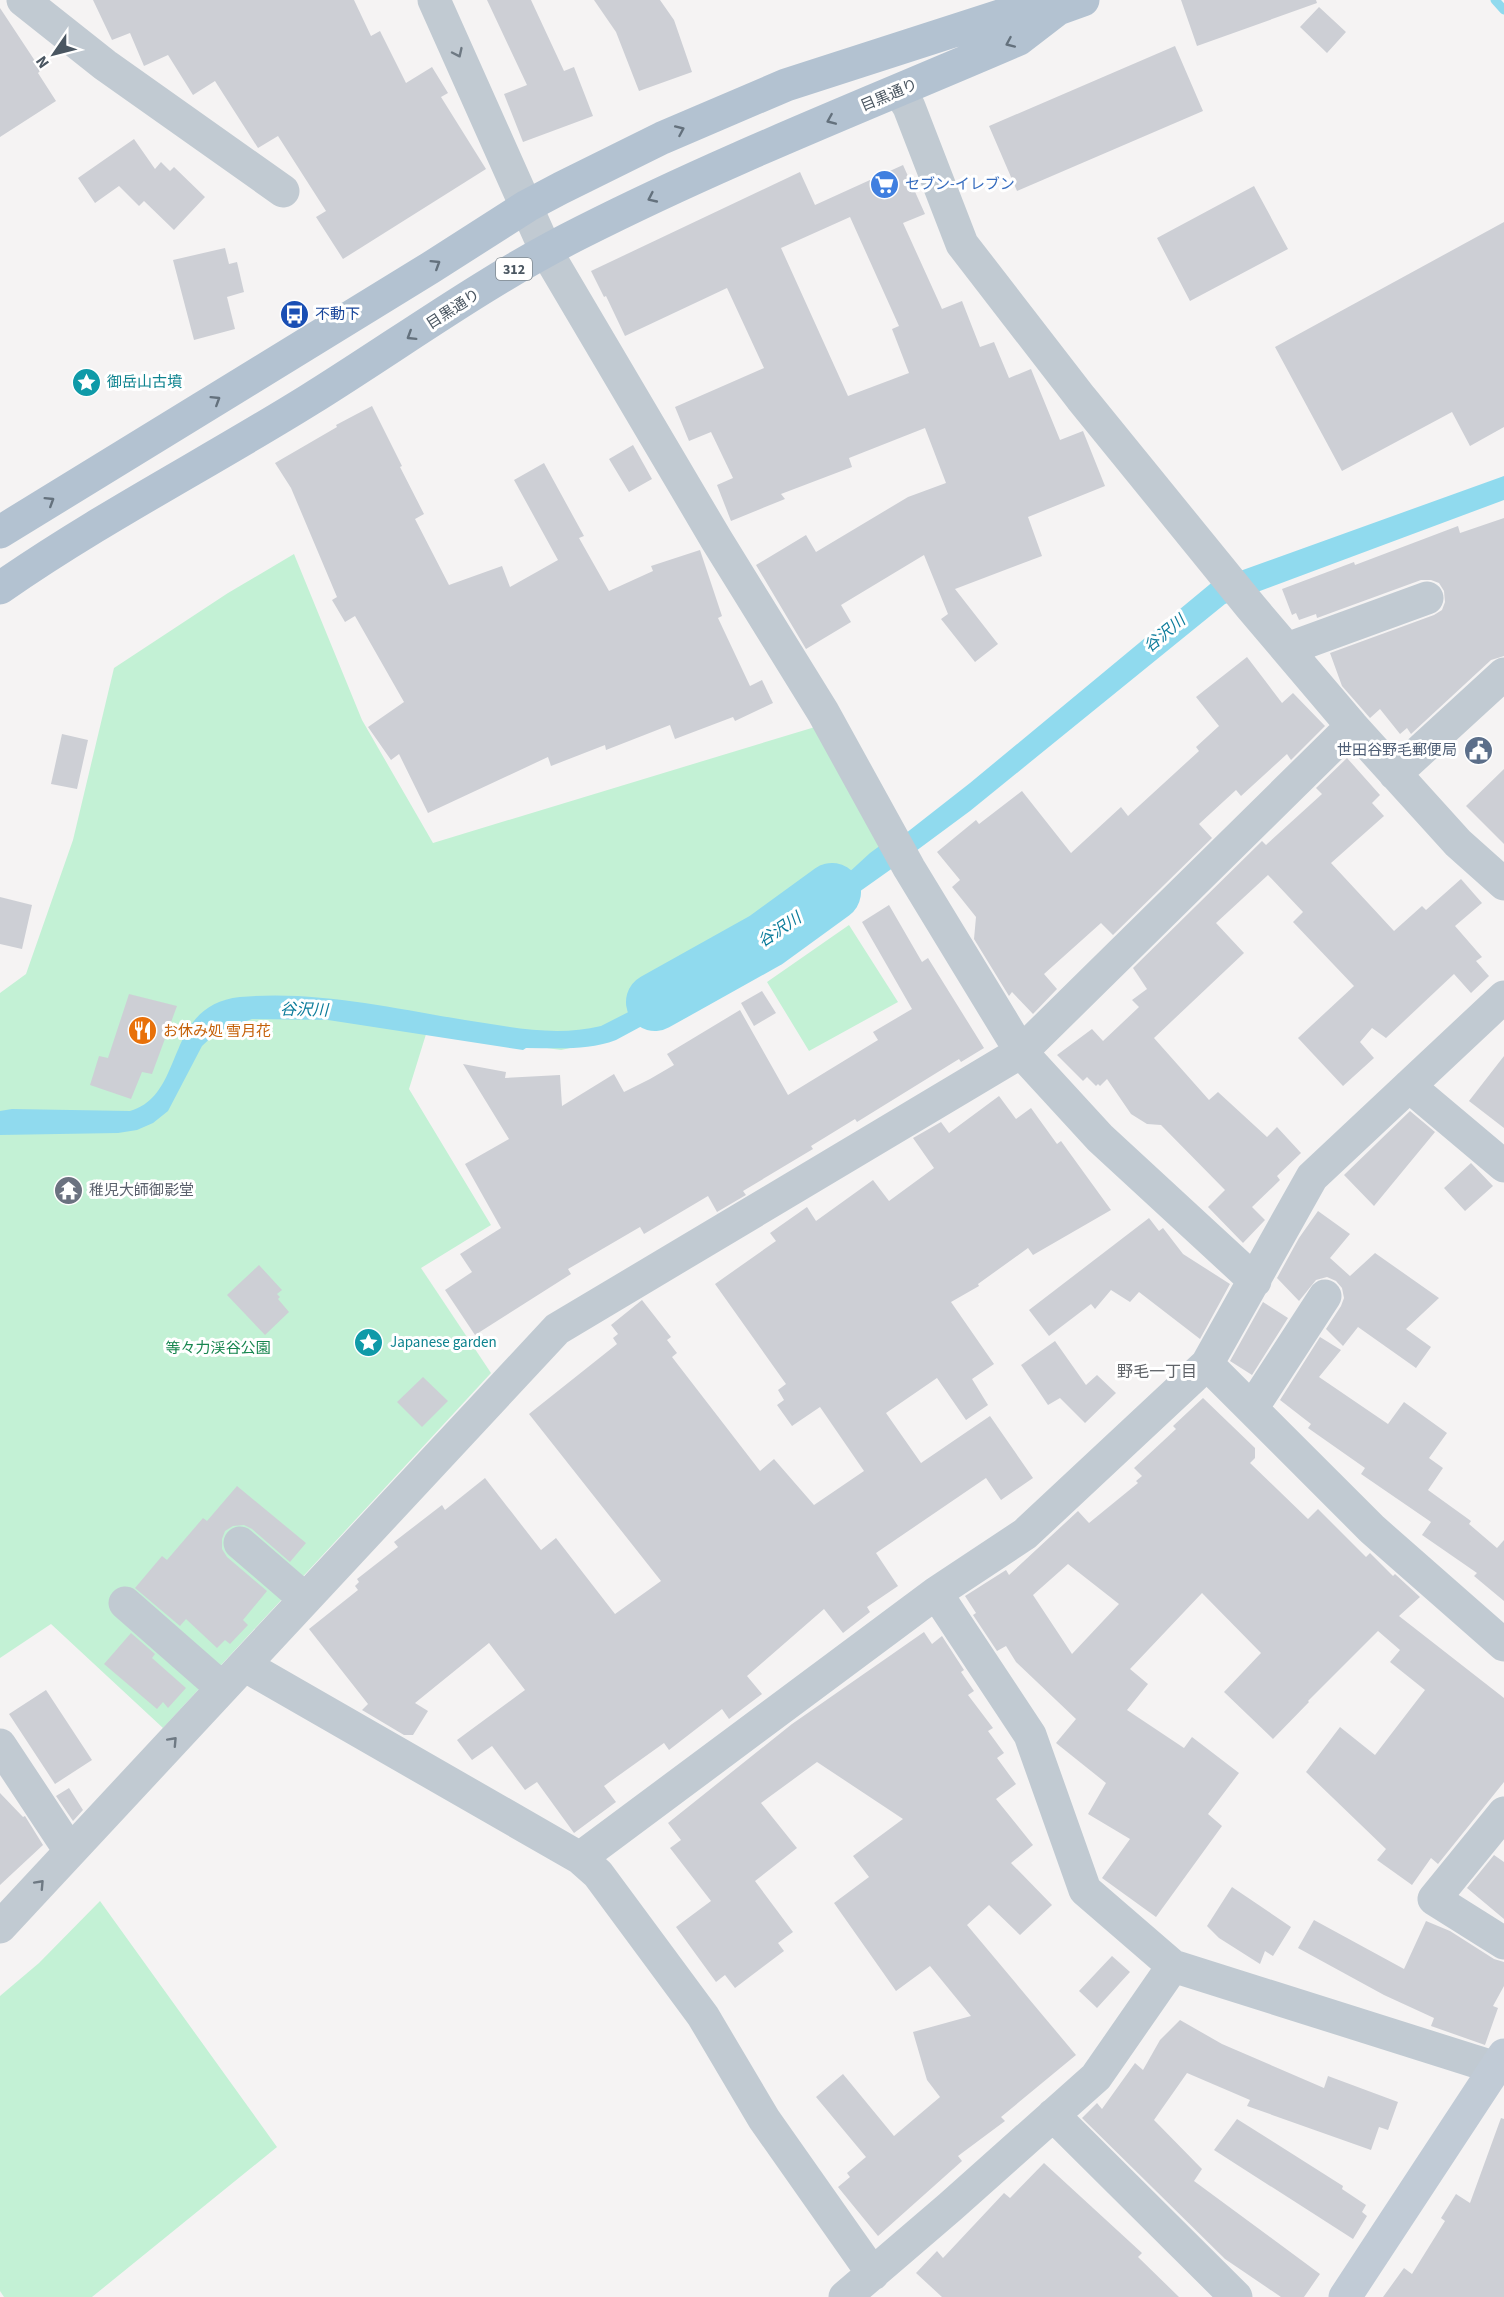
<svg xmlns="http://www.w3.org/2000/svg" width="1504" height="2297" font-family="'Source Sans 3','Noto Sans JP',sans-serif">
<rect width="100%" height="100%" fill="#f5f3f3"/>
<path fill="#c3f1d5" d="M 294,554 L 362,720 L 433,843 L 815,727 L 892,866 L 810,927 L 729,974 L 603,1041 L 561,1050 L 427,1031 L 409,1089 L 491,1225 L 421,1268 L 491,1373 L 163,1728 L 51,1624 L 0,1658 L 0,993 L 26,974 L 73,840 L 114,668 L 228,593 Z
M 849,925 L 898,1002 L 809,1051 L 767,982 Z
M 100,1901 L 277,2147 L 92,2297 L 4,2297 L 0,2291 L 0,1996 L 39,1963 Z"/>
<path fill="#90daee" d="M 1504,476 L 1504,500 L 1225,604 L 970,811 L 897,865 L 759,963 L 616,1040 C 587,1051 557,1048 526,1048 L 523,1050 L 328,1020 L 252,1019 L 217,1032 L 202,1046 L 168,1111 L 153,1123 L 137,1130 L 118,1133 L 0,1135 L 0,1111 L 12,1109 L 130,1111 C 187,1095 163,1005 240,997 C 315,990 392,1008 465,1020 C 511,1027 555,1037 601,1026 L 758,946 L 821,898 L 870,853 L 885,842 L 901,837 L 970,783 L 1215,580 Z"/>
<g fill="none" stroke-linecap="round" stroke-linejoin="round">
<path stroke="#90daee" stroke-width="9" d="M 1495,0 L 1504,10"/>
<path stroke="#90daee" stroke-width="58" d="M 655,1002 L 766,940 L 832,892"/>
</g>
<path fill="#cdcfd5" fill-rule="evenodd" d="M 93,0 L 354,0 L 371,36 L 380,31 L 406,83 L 432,67 L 448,93 L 441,97 L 486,169 L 343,259 L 316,217 L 326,211 L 278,136 L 258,148 L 215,81 L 193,95 L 168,55 L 144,66 L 130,33 L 112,40 Z
M 487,0 L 531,0 L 564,71 L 574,67 L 593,116 L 523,142 L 504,94 L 527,85 Z
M 594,0 L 660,0 L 674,20 L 692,72 L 639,91 L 616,32 Z
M 1181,0 L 1316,0 L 1317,3 L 1197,46 Z
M 1319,7 L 1346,32 L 1327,53 L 1300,27 Z
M 0,8 L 41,70 L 38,73 L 56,101 L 0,137 Z
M 1175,46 L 1203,111 L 1017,191 L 989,126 Z
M 134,139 L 155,169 L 161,162 L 170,171 L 174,167 L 205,197 L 174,230 L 144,201 L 139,206 L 119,186 L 95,203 L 78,178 Z
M 903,165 L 925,214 L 903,223 L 942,309 L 962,301 L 980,347 L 994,342 L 1009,378 L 1031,369 L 1060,440 L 1083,431 L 1105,486 L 1028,517 L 1042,556 L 955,589 L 998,644 L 975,662 L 941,619 L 948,614 L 924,555 L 841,605 L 851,622 L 806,649 L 756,565 L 806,535 L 816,552 L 908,497 L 946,483 L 925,428 L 849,458 L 852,467 L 781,494 L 785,499 L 731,521 L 717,485 L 733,478 L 711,432 L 689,441 L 675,407 L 764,368 L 727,288 L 625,336 L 606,296 L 604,297 L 591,271 L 800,172 L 815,205 ZM 850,217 L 899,326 L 892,329 L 909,373 L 848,396 L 781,248 Z
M 1254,186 L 1288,249 L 1190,301 L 1157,238 Z
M 1504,222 L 1504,427 L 1470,446 L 1452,412 L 1342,471 L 1275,347 Z
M 225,248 L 229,264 L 237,262 L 244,292 L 227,297 L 235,329 L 194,340 L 173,260 Z
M 372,406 L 402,466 L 400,467 L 424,514 L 415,519 L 449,585 L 502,566 L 510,587 L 558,560 L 514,480 L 544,463 L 584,536 L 579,538 L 609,591 L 653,571 L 651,566 L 700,550 L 722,616 L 718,618 L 750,686 L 762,680 L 773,703 L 735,721 L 733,717 L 675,739 L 670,725 L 606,750 L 605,745 L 551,766 L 548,757 L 428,813 L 399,754 L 391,760 L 368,727 L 404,702 L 355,616 L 345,622 L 332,600 L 337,597 L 291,488 L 275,463 L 337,427 L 336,425 Z
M 633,445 L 652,479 L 629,492 L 609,459 Z
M 1504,518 L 1504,656 L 1491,660 L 1411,734 L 1407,728 L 1400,734 L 1380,709 L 1370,718 L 1342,686 L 1330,653 L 1434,615 L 1442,610 L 1445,602 L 1444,591 L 1439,583 L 1431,580 L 1421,580 L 1317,618 L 1316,614 L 1299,620 L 1296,613 L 1292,615 L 1282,589 L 1354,562 L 1355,565 L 1458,526 L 1460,533 Z
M 1247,657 L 1282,703 L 1293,693 L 1325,726 L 1291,760 L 1287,754 L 1241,796 L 1236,790 L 1199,824 L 1212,838 L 1113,935 L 1101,923 L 1044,974 L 1057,989 L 1033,1014 L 1012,992 L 1009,996 L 974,939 L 976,917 L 952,887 L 960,880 L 937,852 L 976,820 L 979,824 L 1022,791 L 1071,853 L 1121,807 L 1128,816 L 1199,751 L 1196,747 L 1219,726 L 1196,697 Z
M 62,734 L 88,740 L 77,789 L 51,784 Z
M 1347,758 L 1380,795 L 1372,803 L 1384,816 L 1331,863 L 1394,931 L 1422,906 L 1426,910 L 1461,879 L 1482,903 L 1455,926 L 1482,957 L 1476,961 L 1489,976 L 1471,993 L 1454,974 L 1386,1038 L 1372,1028 L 1360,1042 L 1374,1058 L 1343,1086 L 1298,1038 L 1354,986 L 1293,922 L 1303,912 L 1268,875 L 1216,923 L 1244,953 L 1154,1038 L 1209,1100 L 1218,1092 L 1267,1137 L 1277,1127 L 1301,1153 L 1277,1176 L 1280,1180 L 1252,1207 L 1265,1220 L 1243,1243 L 1208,1207 L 1225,1190 L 1161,1125 L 1147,1124 L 1131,1114 L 1107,1079 L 1100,1086 L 1098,1084 L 1096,1086 L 1087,1077 L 1083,1081 L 1057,1055 L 1092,1029 L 1103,1041 L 1139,1007 L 1132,1000 L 1147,989 L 1133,968 L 1262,841 L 1266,845 L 1322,794 L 1316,788 Z
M 1504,769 L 1504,844 L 1466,806 Z
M 0,897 L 32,905 L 22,949 L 0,944 Z
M 889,905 L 922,962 L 928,958 L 984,1048 L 961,1062 L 959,1059 L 857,1122 L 855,1119 L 811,1146 L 813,1149 L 743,1191 L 746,1195 L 717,1212 L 708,1196 L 644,1234 L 640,1227 L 568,1269 L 571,1274 L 475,1335 L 445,1290 L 472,1272 L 460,1254 L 501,1228 L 465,1164 L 509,1139 L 463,1064 L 506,1072 L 505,1078 L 560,1075 L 562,1106 L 614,1074 L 624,1092 L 650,1079 L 674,1065 L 667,1054 L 740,1010 L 788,1095 L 878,1040 L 873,1032 L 912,1009 L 862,922 Z
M 762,991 L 776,1013 L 754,1026 L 741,1003 Z
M 129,994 L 177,1006 L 152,1074 L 142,1072 L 131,1099 L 90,1085 L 99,1056 L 108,1058 Z
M 1504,1056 L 1504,1128 L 1469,1101 Z
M 999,1096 L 1016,1119 L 1031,1108 L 1057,1144 L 1061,1141 L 1111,1210 L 1033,1255 L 1028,1248 L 978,1284 L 979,1286 L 951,1302 L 994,1364 L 972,1379 L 988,1405 L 966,1420 L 937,1378 L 886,1413 L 921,1463 L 990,1416 L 1033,1478 L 1001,1500 L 986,1478 L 876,1553 L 898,1586 L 867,1607 L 870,1612 L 843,1633 L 824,1609 L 747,1676 L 762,1694 L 729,1719 L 722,1709 L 669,1750 L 664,1743 L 604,1786 L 616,1802 L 574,1833 L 537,1782 L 525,1790 L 492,1746 L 472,1760 L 457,1740 L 525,1690 L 489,1643 L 415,1703 L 428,1711 L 413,1735 L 404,1735 L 362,1710 L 368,1704 L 309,1629 L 358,1590 L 355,1586 L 359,1582 L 357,1579 L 398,1547 L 394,1542 L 442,1505 L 445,1510 L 485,1478 L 541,1550 L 556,1538 L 615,1614 L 661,1581 L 529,1414 L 617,1344 L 613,1338 L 618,1334 L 611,1325 L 642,1300 L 671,1337 L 667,1340 L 677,1353 L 672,1357 L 760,1471 L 774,1459 L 814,1505 L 864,1471 L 820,1407 L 792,1426 L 777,1405 L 784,1400 L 778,1390 L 786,1384 L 715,1284 L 776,1241 L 770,1233 L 807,1207 L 816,1221 L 873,1180 L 889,1201 L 934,1168 L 913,1138 L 941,1122 L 949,1133 Z
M 1410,1111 L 1435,1132 L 1374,1206 L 1344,1175 Z
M 1471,1163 L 1493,1186 L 1465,1211 L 1444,1188 Z
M 1318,1211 L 1350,1234 L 1330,1258 L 1350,1276 L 1375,1253 L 1439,1298 L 1406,1329 L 1431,1347 L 1416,1368 L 1358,1327 L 1343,1346 L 1326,1329 L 1341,1306 L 1344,1298 L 1342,1288 L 1336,1281 L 1327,1277 L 1316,1280 L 1299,1301 L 1277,1278 L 1299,1238 Z
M 1149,1218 L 1159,1231 L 1163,1228 L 1183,1254 L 1230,1284 L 1200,1339 L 1139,1292 L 1130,1302 L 1111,1290 L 1095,1309 L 1091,1304 L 1049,1336 L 1029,1310 Z
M 259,1265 L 282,1290 L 277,1294 L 280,1297 L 278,1299 L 289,1312 L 265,1335 L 227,1295 Z
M 1263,1302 L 1288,1318 L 1252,1375 L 1230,1361 Z
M 1320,1337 L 1341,1350 L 1319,1377 L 1388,1424 L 1404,1402 L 1447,1433 L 1429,1458 L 1443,1468 L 1428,1490 L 1471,1521 L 1469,1524 L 1497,1548 L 1504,1540 L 1504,1601 L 1474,1576 L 1477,1573 L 1422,1535 L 1431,1522 L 1361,1474 L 1365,1468 L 1308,1428 L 1311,1424 L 1280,1400 Z
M 1055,1341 L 1086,1385 L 1097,1375 L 1116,1393 L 1085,1423 L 1060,1398 L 1048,1405 L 1021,1365 Z
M 423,1377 L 448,1401 L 422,1427 L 397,1402 Z
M 1203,1398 L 1255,1448 L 1255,1458 L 1250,1463 L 1308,1519 L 1318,1509 L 1366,1557 L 1370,1553 L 1393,1576 L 1395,1574 L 1420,1597 L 1399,1616 L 1504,1698 L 1504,1782 L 1438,1864 L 1431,1858 L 1412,1885 L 1377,1860 L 1386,1849 L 1306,1772 L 1340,1727 L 1375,1755 L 1425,1690 L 1390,1662 L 1400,1650 L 1378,1631 L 1308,1701 L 1309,1702 L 1273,1739 L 1224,1692 L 1261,1653 L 1202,1593 L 1130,1669 L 1148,1684 L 1127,1710 L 1184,1748 L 1192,1737 L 1239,1773 L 1208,1814 L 1222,1826 L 1156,1917 L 1102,1878 L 1130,1839 L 1088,1814 L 1106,1783 L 1056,1743 L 1076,1719 L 1016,1662 L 1006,1646 L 997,1651 L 973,1615 L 976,1613 L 965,1596 L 1006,1570 L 1009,1575 L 1078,1511 L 1089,1523 L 1138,1483 L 1136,1481 L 1142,1476 L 1134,1468 L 1176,1429 L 1173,1426 ZM 1068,1564 L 1119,1604 L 1072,1654 L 1033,1595 Z
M 237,1486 L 306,1543 L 290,1562 L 252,1529 L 244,1525 L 233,1526 L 225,1531 L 222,1539 L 222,1549 L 227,1557 L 267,1591 L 243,1620 L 248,1625 L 230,1644 L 225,1640 L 217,1648 L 186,1619 L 180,1626 L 135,1588 L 162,1556 L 167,1560 L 203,1518 L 207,1521 Z
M 924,1632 L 932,1644 L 942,1636 L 964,1670 L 961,1672 L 974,1691 L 968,1695 L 993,1728 L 988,1731 L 1004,1753 L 997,1758 L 1016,1784 L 996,1799 L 1033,1845 L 1011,1863 L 1052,1905 L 1020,1935 L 989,1905 L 967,1925 L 1076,2055 L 1001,2117 L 1005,2121 L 958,2156 L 962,2161 L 878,2236 L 838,2187 L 850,2177 L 847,2173 L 866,2157 L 816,2097 L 843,2074 L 894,2136 L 940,2097 L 927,2080 L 913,2032 L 971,2016 L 930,1966 L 896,1991 L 834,1903 L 869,1877 L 853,1856 L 903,1819 L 817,1762 L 761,1803 L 797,1848 L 755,1881 L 793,1932 L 778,1943 L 784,1951 L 735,1988 L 725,1975 L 716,1982 L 676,1927 L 711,1901 L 670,1848 L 681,1840 L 668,1823 L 792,1724 Z
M 131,1633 L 155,1654 L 152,1658 L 186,1688 L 168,1708 L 163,1702 L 157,1709 L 104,1664 Z
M 46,1690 L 92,1760 L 55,1784 L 9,1714 Z
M 69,1788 L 83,1810 L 73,1821 L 56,1796 Z
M 0,1793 L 23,1817 L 25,1816 L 43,1845 L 0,1885 Z
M 1494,1855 L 1504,1862 L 1504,1919 L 1467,1888 Z
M 1232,1887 L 1291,1927 L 1273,1956 L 1265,1951 L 1260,1964 L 1219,1938 L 1207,1926 Z
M 1314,1920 L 1404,1969 L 1426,1921 L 1450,1931 L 1494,1959 L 1504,1962 L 1504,1986 L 1493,2006 L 1498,2008 L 1485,2045 L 1431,2026 L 1434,2018 L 1384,1995 L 1298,1948 Z
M 1112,1956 L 1130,1972 L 1097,2008 L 1079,1991 Z
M 1180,2020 L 1222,2044 L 1324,2088 L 1328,2076 L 1398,2102 L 1388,2130 L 1379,2127 L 1371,2150 L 1247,2106 L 1250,2100 L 1187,2073 L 1154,2120 L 1202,2169 L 1194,2181 L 1320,2274 L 1304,2297 L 1281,2297 L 1225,2259 L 1082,2118 L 1097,2103 L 1102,2109 L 1135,2063 L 1143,2070 L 1160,2040 Z
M 1501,2118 L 1504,2119 L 1504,2297 L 1383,2297 L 1404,2268 L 1412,2274 L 1445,2221 L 1441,2218 L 1456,2194 L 1470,2203 Z
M 1237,2119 L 1343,2186 L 1342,2189 L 1366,2205 L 1362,2212 L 1367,2216 L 1353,2239 L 1214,2150 Z
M 1044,2163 L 1142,2253 L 1138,2257 L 1179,2297 L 942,2297 L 916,2273 L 937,2251 L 943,2258 L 1004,2193 L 1010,2198 Z"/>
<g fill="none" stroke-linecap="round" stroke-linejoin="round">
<path stroke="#c1cad2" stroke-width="33" d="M 23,0 L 105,65 L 283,191
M 434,0 L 546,251 L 716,539 L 823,712 L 909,868 L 1021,1052 L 1100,1138 L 1255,1281
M 899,91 L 909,107 L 962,244 L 1081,398 L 1251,607 L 1352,726 L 1458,843 L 1504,884
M 1287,649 L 1427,598
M 1395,774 L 1504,674
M 1409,1086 L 1504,1166
M 1207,1364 L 1372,1529 L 1504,1645
M 1250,1407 L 1260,1396 L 1325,1296
M 240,1543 L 305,1599
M 936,1593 L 1030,1735 L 1085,1890 L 1173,1966 L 1496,2068
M 125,1603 L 222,1688
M 0,1745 L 70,1851
M 1504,1813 L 1434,1899 L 1504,1943
M 580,1858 L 936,1593 L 1025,1534 L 1207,1364 L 1312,1177 L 1504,997
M 0,1927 L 244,1665
M 1053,2115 L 1236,2297
M 873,2274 L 764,2119 L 703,2016 L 598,1874 L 580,1858 L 244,1665 L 557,1329 L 1021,1052 L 1352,726
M 845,2297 L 950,2207 L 1096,2077 L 1173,1966"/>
<path stroke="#c1cbd6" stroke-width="33" d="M 1345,2297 L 1504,2055"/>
<path stroke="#b3c2d1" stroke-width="33" d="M 0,532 L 430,268 L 527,206 L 561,188 L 662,138 L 786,85 L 1009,13 L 1058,9
M 0,588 C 99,519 206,464 309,400 C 399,344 486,280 582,232 C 724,160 873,102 1019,39 L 1058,9 L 1083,0"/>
</g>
<defs><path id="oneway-chevron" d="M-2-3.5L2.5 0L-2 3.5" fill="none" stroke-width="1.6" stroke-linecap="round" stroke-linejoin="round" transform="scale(1.5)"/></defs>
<g stroke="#64717d">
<use href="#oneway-chevron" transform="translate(1010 43) rotate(156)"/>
<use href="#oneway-chevron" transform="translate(831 120) rotate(157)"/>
<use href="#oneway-chevron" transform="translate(680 130) rotate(-24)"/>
<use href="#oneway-chevron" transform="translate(652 198) rotate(155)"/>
<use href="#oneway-chevron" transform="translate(436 264) rotate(-32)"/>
<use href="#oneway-chevron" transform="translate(411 336) rotate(148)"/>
<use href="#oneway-chevron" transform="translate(216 400) rotate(-32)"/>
<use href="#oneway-chevron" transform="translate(50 501) rotate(-32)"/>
</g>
<g stroke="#6e7983">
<use href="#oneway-chevron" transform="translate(458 53) rotate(65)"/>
<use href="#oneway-chevron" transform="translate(173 1741) rotate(-47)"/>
<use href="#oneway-chevron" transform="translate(40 1884) rotate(-47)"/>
</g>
<defs>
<symbol id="supermarket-disc" viewBox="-11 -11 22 22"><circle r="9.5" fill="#3f7fe0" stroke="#fff"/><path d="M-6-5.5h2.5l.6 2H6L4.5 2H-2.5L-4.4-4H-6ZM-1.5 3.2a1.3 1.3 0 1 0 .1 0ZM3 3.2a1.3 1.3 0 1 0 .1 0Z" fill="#fff"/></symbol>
<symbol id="bus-disc" viewBox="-11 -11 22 22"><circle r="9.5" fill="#1a4fb4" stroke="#fff"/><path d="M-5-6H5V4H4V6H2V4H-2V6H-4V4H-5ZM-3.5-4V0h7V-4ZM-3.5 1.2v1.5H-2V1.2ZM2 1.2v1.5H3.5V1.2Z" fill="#fff"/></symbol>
<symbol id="sight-disc" viewBox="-11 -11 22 22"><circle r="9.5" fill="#0f9aa8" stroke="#fff"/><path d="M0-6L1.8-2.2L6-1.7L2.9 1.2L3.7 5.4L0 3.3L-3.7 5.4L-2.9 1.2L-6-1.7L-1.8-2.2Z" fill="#fff"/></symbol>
<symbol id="civic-disc" viewBox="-11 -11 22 22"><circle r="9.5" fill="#5c6f8a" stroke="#fff"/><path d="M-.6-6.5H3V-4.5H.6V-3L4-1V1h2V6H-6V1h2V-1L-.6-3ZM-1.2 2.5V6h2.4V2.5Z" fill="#fff"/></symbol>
<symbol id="restaurant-disc" viewBox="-11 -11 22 22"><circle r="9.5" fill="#e8710a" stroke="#fff"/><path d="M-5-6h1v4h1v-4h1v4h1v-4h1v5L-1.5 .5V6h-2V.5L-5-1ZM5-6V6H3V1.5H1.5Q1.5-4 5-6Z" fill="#fff"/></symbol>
<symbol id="temple-disc" viewBox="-11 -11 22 22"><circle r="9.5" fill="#6b7280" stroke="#fff"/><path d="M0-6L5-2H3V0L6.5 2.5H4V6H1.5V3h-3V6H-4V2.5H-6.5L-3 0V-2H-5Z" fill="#fff"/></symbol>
</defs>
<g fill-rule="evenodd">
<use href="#supermarket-disc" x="868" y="168" width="33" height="33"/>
<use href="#bus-disc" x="278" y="298" width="33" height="33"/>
<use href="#sight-disc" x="70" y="366" width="33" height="33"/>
<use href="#civic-disc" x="1462" y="734" width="33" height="33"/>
<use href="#restaurant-disc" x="126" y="1014" width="33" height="33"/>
<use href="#temple-disc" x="52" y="1174" width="33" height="33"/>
<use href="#sight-disc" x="352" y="1326" width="33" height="33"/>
</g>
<g text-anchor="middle" stroke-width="6" stroke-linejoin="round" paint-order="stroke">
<rect fill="#fff" stroke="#808990" stroke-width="1.5" x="496" y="258" width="36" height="22" rx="4.5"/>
<g font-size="14" font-weight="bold" fill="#4a5661">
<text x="514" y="274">312</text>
</g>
<g font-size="15" fill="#4a5661" stroke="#fff">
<text transform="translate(889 95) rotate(-23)" y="5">目黒通り</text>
<text transform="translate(453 309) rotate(-33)" y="5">目黒通り</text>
</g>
<g font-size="15" fill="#366cbe" stroke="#fff" text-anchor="start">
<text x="905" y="189">セブン-イレブン</text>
</g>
<g font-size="15" fill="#164399" stroke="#fff" text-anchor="start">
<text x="315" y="319">不動下</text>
</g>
<g font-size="15" fill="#0d838f" stroke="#fff" text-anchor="start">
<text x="107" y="387">御岳山古墳</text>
<text x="390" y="1347">Japanese garden</text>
</g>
<g font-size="15" fill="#4e5e75" stroke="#fff" text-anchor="end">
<text x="1457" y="755">世田谷野毛郵便局</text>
</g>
<g font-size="15" fill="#c56008" stroke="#fff" text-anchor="start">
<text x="163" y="1036">お休み処 雪月花</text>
</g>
<g font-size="15" fill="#5b616d" stroke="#fff" text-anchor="start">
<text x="89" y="1195">稚児大師御影堂</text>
</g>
<g font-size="15" fill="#17864f" stroke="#fff">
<text x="218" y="1353">等々力渓谷公園</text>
</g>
<g font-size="16" font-style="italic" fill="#0c7c9b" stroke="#fff">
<text transform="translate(1164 633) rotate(-40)" y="6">谷沢川</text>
<text transform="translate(779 929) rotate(-34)" y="6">谷沢川</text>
<text transform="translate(304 1009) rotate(1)" y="6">谷沢川</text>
</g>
<g font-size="16" fill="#5f6368" stroke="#fff">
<text x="1157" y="1377">野毛一丁目</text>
</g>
</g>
<g transform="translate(54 54) rotate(235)" stroke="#ffffff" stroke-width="4.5" paint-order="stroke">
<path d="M0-4.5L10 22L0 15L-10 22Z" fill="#4a5661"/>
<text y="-9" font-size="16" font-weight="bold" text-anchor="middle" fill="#4a5661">N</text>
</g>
</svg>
